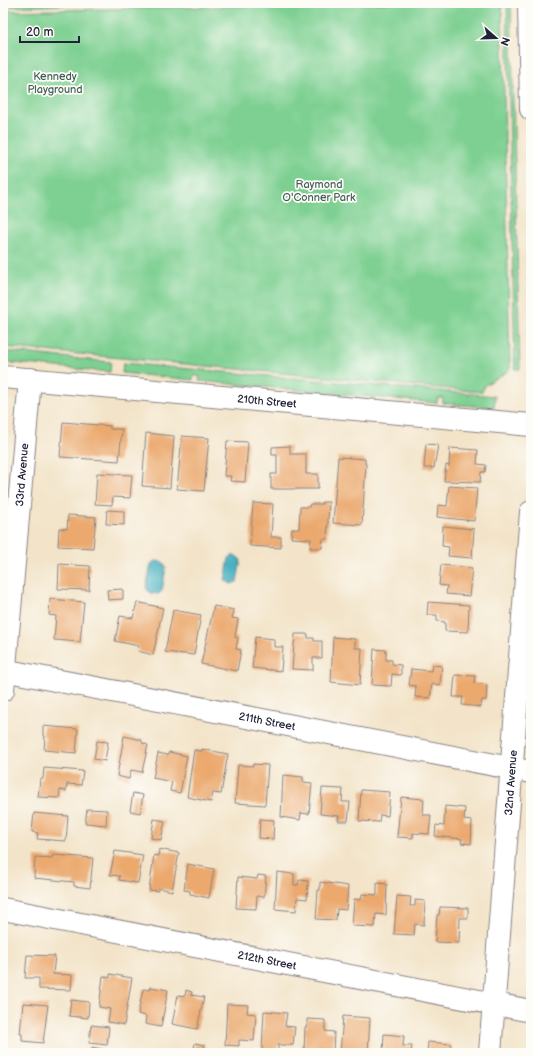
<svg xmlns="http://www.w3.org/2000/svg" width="534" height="1056" font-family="'Balsamiq Sans',sans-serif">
<rect width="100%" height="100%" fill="#fdfcf7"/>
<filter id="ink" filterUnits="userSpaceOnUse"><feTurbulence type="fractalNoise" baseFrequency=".025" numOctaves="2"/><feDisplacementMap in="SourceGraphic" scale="8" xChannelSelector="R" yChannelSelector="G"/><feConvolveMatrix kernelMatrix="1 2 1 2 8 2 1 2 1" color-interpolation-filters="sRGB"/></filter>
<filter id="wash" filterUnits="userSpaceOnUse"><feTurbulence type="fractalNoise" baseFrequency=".012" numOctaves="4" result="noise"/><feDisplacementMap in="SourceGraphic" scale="16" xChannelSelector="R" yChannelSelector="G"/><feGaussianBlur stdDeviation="0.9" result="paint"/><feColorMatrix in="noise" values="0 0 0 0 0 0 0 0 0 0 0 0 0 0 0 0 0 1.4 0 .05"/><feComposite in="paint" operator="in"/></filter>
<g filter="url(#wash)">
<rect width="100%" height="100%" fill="#f3e4c9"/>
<path fill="#7ed092" stroke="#507966" d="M 3,3 L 125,3 L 125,4 L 3,7 Z
M 406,3 L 502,3 L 510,368 L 507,372 L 485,385 L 482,392 L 3,347 L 3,11 Z
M 507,5 L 511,5 L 520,369 L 515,369 Z
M 3,351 L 111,362 L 110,372 L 3,362 Z
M 123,363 L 495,396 L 494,408 L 443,403 L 443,398 L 438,398 L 437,403 L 199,381 L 200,376 L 193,376 L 193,380 L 122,373 Z"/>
<path fill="#40aebd" stroke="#31687c" d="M 232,556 L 236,556 L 241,560 L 237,582 L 231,584 L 225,580 L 229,558 Z
M 155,561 L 163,562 L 166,567 L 162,591 L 158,594 L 150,593 L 146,588 L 151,564 Z"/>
<g id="blocks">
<path fill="#eba96e" d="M 3,165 L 5,207 L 3,207 Z
M 63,422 L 110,426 L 110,429 L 122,429 L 119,461 L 60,457 Z
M 146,433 L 174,436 L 170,488 L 142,486 Z
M 182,436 L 209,438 L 204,491 L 177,489 Z
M 227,441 L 248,442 L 245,482 L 230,481 L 231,476 L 224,476 Z
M 426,444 L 438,445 L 434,468 L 424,468 Z
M 290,446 L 290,454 L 306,454 L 306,474 L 318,474 L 318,489 L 271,489 L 271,474 L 277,474 L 277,455 L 272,455 L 272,447 Z
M 450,448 L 478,450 L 477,464 L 486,465 L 485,472 L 481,472 L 480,482 L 444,481 L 446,465 L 449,466 Z
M 338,457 L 365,459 L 365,463 L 366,464 L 362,525 L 333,523 Z
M 97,473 L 132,475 L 130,498 L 113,497 L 112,505 L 95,504 Z
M 449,486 L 477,488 L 474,521 L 437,517 L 438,505 L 447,506 Z
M 322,502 L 329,502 L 327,539 L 323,539 L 322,548 L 310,548 L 311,539 L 291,538 L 292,529 L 299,529 L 300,507 L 309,507 L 310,504 L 322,504 Z
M 253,503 L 273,504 L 271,537 L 281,537 L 281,548 L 250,546 Z
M 107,510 L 124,511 L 124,525 L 106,524 Z
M 68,515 L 96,517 L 93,548 L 58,546 L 59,528 L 67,529 Z
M 443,526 L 474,529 L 472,558 L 448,556 L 449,547 L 442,546 Z
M 59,564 L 90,566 L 89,590 L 58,589 Z
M 441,565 L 472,568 L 469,596 L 446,594 L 447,586 L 439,585 Z
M 123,589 L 123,599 L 108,600 L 107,590 Z
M 50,599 L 84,602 L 80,642 L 54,640 L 56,616 L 49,615 Z
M 137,602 L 163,608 L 153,655 L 138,651 L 139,646 L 115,641 L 120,616 L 133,618 Z
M 428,602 L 469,605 L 468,632 L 445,631 L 445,622 L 437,621 L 437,615 L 427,615 Z
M 214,606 L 234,610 L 232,618 L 238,619 L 235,637 L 238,638 L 236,649 L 241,650 L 237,671 L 201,664 Z
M 173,610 L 201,615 L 194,655 L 165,652 Z
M 295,634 L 308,634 L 308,638 L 314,638 L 314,641 L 322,641 L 322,658 L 313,658 L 313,670 L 292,669 Z
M 255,637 L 274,639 L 274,647 L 283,647 L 281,671 L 252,668 Z
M 333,637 L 355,639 L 355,648 L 362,648 L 360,685 L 331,682 Z
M 374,649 L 386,650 L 386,660 L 392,660 L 392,664 L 401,665 L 401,675 L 392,674 L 391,686 L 372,685 Z
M 432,665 L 442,666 L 440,685 L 432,684 L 430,698 L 415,697 L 416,686 L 409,685 L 411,669 L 431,671 Z
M 455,675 L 475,676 L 474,683 L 487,685 L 486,700 L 482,700 L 481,707 L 462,705 L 463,697 L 453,697 Z
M 43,726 L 78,729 L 76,753 L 44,750 L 45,736 L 43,736 Z
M 124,736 L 142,740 L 142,743 L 148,745 L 142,772 L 131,770 L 129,779 L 117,776 Z
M 97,741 L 108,742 L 105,761 L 94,759 Z
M 202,749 L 228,754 L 221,794 L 213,793 L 211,802 L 187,797 L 194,750 L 202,751 Z
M 169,752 L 187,756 L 180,793 L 170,791 L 172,782 L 153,778 L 158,753 L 168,755 Z
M 253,764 L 268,765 L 265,805 L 235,803 L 238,765 L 253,766 Z
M 44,768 L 83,771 L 81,785 L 67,784 L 66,791 L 60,790 L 59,798 L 38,797 L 40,779 L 43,779 Z
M 283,775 L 303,777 L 303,782 L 312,783 L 309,814 L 301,813 L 300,820 L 281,817 Z
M 322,788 L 343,789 L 342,802 L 350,802 L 348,821 L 338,821 L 339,816 L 320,814 Z
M 361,790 L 390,792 L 388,816 L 380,815 L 379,822 L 359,821 Z
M 133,793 L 143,795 L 140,813 L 130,811 Z
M 401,797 L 424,799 L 423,815 L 431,815 L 429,834 L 413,833 L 413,838 L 397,837 Z
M 445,806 L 465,808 L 464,820 L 472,821 L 471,844 L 461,843 L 462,839 L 435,836 L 436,825 L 444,826 Z
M 87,809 L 107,810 L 106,825 L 85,823 Z
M 34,813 L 68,816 L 66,841 L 37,839 L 38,833 L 32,832 Z
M 154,819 L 165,821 L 161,840 L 151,838 Z
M 260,819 L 274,820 L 273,839 L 259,838 Z
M 159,849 L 179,853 L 172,891 L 158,888 L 158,891 L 149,890 L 154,855 L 158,856 Z
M 115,851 L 143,855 L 138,883 L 119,880 L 120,876 L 110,875 Z
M 53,855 L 93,858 L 90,888 L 74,886 L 74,882 L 34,878 L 35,857 L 52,858 Z
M 188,864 L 214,869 L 209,898 L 190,894 L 190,891 L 184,890 Z
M 277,872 L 294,874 L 294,885 L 298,885 L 299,880 L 308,881 L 307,899 L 297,898 L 296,911 L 275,909 Z
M 258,875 L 266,876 L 264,897 L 257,896 L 256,909 L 236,908 L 238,877 L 257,879 Z
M 320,882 L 348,886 L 346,910 L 337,909 L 336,920 L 316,919 L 318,890 L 320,890 Z
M 377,883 L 387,884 L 386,915 L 376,914 L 375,927 L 352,926 L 354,899 L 361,900 L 362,894 L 377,895 Z
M 397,896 L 411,897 L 410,906 L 415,906 L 415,900 L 425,901 L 424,925 L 415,924 L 414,935 L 394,934 Z
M 440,907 L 468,908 L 468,918 L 460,918 L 459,943 L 435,942 L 437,915 L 439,915 Z
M 27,955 L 55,956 L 53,974 L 72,975 L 71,990 L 39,989 L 39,978 L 25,978 Z
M 110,974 L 132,978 L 124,1025 L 108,1022 L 110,1009 L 99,1007 L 103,976 L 110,978 Z
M 151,987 L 168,990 L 161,1027 L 145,1024 L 146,1016 L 138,1014 L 143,989 L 150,990 Z
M 186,990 L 192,992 L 191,995 L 204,997 L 197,1029 L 172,1024 L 178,995 L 185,996 Z
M 71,1000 L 89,1002 L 88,1018 L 69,1016 Z
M 23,1003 L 48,1005 L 43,1043 L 22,1041 L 22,1034 L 20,1034 Z
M 227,1004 L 248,1005 L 247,1013 L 256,1014 L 254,1041 L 239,1040 L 239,1046 L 225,1045 Z
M 264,1011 L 287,1013 L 285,1026 L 295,1027 L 293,1045 L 278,1045 L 278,1051 L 262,1050 Z
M 343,1016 L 370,1018 L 368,1053 L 340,1053 Z
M 307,1019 L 325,1020 L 325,1031 L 334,1032 L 333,1053 L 322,1053 L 322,1049 L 318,1049 L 318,1053 L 304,1053 L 305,1027 L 307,1027 Z
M 91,1025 L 109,1027 L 107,1045 L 89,1043 Z
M 384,1034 L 404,1036 L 403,1046 L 412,1046 L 411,1053 L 383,1053 Z
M 428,1042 L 451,1044 L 450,1053 L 427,1053 Z
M 195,1043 L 205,1045 L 203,1053 L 193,1053 Z
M 92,1047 L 102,1049 L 101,1053 L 90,1053 Z"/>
</g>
</g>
<g filter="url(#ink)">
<use href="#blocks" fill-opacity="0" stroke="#8a8382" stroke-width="1"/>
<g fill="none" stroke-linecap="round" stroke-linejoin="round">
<defs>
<g id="minor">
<path d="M 529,3 L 531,109"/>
<path id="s1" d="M 3,377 L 531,425"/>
<path id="s2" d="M 3,670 L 531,772"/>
<path id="s3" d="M 3,690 L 30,379"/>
<path id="s4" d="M 3,909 L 531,1011"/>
<path id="s5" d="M 490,1053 L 531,512"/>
</g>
</defs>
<use href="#minor" stroke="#8a8382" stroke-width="24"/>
<use href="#minor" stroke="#fff" stroke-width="22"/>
</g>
</g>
<g text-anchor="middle" stroke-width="3.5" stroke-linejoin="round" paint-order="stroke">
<g font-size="11" fill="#425f59" stroke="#fdfcf7">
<text x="55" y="80">Kennedy<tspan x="55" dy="13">Playground</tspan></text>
<text x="319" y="188">Raymond<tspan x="319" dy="13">O'Conner Park</tspan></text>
</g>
<g font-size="11" fill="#22223b" stroke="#fdfcf7">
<text dy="4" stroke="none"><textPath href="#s1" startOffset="265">210th Street</textPath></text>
<text dy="4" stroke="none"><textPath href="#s3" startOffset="216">33rd Avenue</textPath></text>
<text dy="4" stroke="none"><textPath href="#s2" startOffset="269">211th Street</textPath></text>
<text dy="4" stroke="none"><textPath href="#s5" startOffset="271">32nd Avenue</textPath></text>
<text dy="4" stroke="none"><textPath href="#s4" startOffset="269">212th Street</textPath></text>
</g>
</g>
<rect width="534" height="1056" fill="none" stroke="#fdfcf7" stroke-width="16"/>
<g transform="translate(496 38) rotate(110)" stroke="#fdfcf7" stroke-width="3" paint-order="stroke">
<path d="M0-3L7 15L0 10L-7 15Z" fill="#22223b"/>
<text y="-6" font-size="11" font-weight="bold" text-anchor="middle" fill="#22223b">N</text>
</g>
<path d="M20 36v6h59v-6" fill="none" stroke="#22223b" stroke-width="2"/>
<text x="26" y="36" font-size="12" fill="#22223b" stroke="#fdfcf7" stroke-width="3" paint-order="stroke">20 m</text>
</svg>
